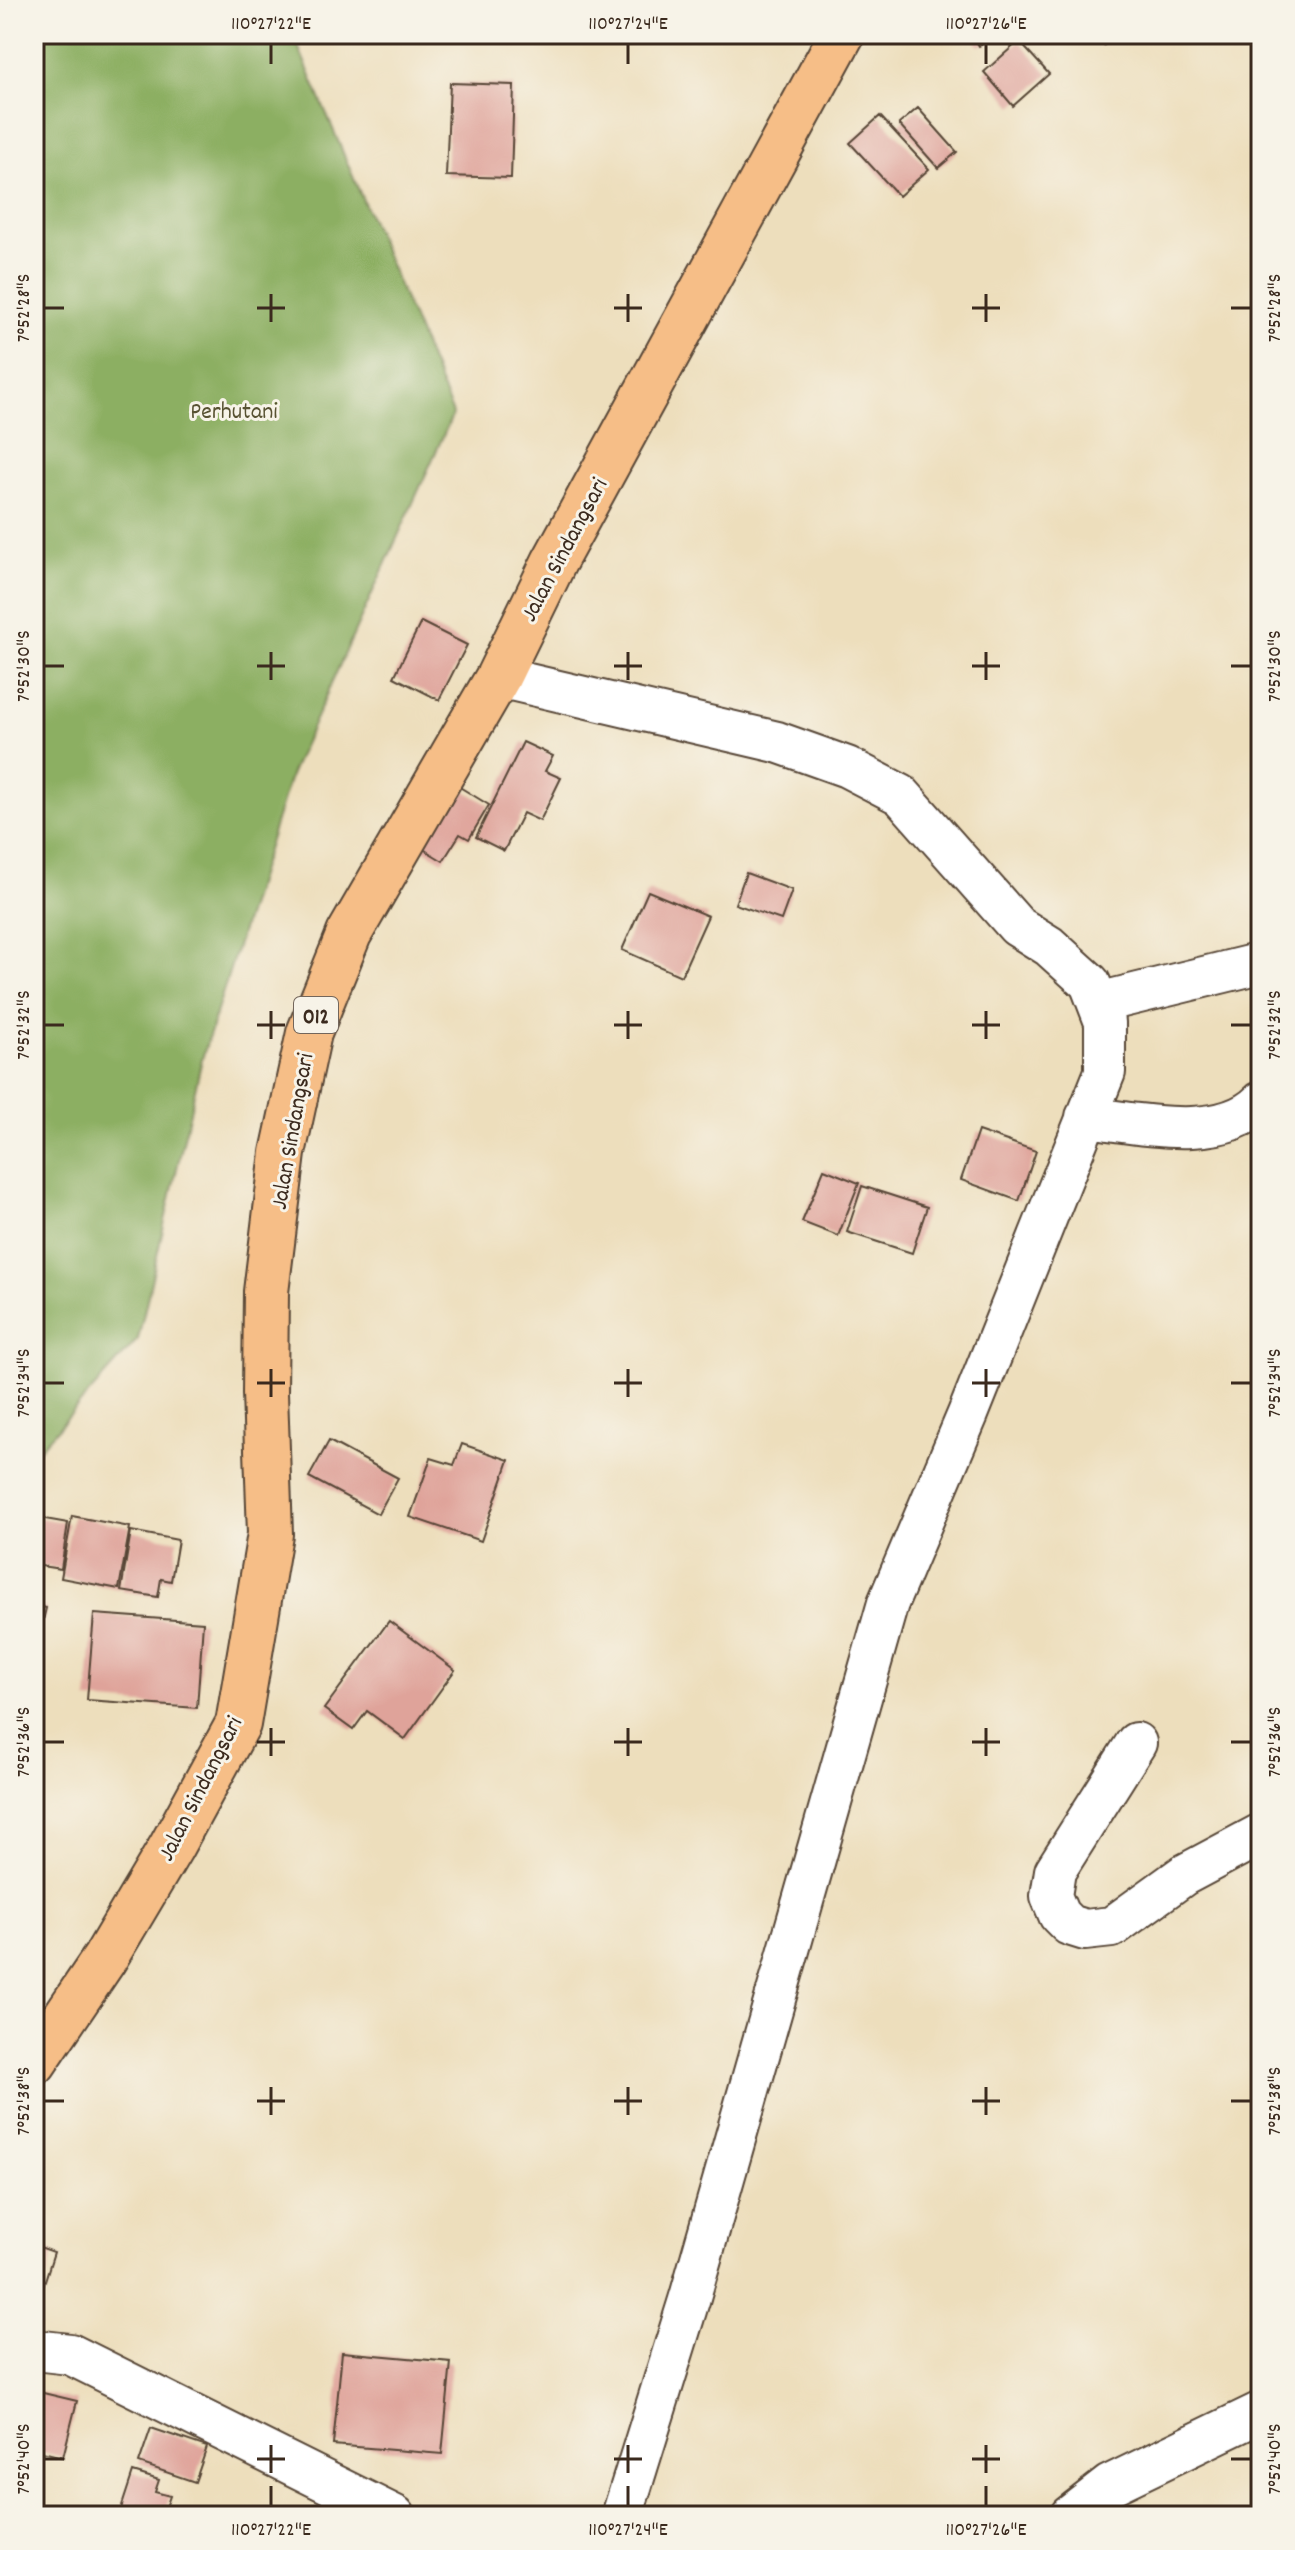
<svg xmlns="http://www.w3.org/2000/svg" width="1295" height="2550" font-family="Dekko,sans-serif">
<rect width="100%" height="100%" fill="#f7f3e8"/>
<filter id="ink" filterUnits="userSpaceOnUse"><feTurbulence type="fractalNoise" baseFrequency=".0125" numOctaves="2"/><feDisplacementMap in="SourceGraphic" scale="16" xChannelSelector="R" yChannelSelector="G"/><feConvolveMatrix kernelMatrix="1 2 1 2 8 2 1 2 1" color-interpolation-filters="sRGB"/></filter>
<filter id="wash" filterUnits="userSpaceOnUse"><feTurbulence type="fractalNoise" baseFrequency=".006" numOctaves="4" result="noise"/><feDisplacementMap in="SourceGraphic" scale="32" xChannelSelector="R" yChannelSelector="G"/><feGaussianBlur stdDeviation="1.8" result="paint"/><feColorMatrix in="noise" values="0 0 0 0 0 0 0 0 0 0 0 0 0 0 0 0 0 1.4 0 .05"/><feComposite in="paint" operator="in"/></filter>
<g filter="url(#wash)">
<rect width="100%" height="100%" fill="#eddebc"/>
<path fill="#8caf62" stroke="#646c40" stroke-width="2" d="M 34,34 L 293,34 L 453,414 L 291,773 L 202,1059 L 138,1339 L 34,1455 Z"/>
<g id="blocks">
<path fill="#dfa39a" d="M 972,34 L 1003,34 L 979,46 Z
M 1094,34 L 1117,34 L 1104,45 Z
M 1019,41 L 1049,74 L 1013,106 L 984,72 Z
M 450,83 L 514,85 L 511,178 L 446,176 Z
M 918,108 L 957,152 L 938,168 L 899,124 Z
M 880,116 L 929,169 L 899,196 L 850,143 Z
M 421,622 L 467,645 L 439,700 L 394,677 Z
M 523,742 L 553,756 L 545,771 L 561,778 L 540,821 L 523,813 L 504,851 L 476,837 Z
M 453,783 L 489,805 L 469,839 L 460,834 L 443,861 L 415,844 Z
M 746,873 L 792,890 L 781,920 L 735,904 Z
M 648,891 L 708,916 L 681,976 L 622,950 Z
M 978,1131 L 1036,1151 L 1019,1201 L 961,1180 Z
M 824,1169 L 859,1183 L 838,1236 L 802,1222 Z
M 862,1186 L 927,1207 L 912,1253 L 847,1232 Z
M 329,1441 L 398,1478 L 378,1514 L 309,1477 Z
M 462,1444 L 509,1460 L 481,1541 L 410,1517 L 431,1458 L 454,1465 Z
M 72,1516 L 130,1527 L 119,1589 L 61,1578 Z
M 34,1517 L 68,1523 L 61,1569 L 34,1565 Z
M 131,1531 L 178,1540 L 171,1581 L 161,1579 L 158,1597 L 121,1591 Z
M 34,1605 L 46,1608 L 37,1647 L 34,1646 Z
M 94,1614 L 203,1622 L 197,1708 L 87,1700 Z
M 389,1621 L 455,1670 L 405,1739 L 367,1711 L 353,1730 L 324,1709 Z
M 34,2245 L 54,2252 L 35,2312 L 34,2312 Z
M 342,2352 L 451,2362 L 442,2454 L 333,2445 Z
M 39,2392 L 77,2401 L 63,2457 L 34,2450 L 34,2413 Z
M 151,2428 L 207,2447 L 195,2482 L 139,2463 Z
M 133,2472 L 159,2480 L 155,2492 L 170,2496 L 163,2516 L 134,2516 L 120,2512 Z"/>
</g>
</g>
<g filter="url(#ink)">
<use href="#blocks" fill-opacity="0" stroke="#564536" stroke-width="2"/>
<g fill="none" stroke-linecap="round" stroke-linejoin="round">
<defs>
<path id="minor" d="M 498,677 L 777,742 L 847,767 L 901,795 L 1017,926 L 1049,946 L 1090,983 L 1105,1022 L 1105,1072 L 968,1414 L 888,1603 L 690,2297 L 622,2516
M 1098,1003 L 1261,963
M 1086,1117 C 1137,1123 1221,1143 1261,1102
M 1136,1743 L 1055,1871 L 1051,1896 L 1059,1915 L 1069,1925 L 1085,1930 L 1112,1927 L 1184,1875 L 1261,1834
M 34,2350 L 70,2354 L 395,2516
M 1070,2516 L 1110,2485 L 1261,2412"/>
<path id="primary" d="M 34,2063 L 105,1958 L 171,1847 L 238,1724 L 270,1534 L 265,1393 L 266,1292 L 283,1153 L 309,1033 L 349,934 L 498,677 L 554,562 L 842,34"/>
</defs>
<use href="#minor" stroke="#564536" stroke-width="44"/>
<use href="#primary" stroke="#564536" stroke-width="48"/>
<use href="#minor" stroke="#fff" stroke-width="40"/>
<use href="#primary" stroke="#f6be87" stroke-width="44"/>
</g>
</g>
<path fill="none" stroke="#3b2a1e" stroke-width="3" d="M 271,44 L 271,64M 628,44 L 628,64M 986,44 L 986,64M 271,294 L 271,322M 628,294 L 628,322M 986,294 L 986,322M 44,308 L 64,308M 257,308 L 285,308M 614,308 L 642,308M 972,308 L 1000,308M 1231,308 L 1251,308M 271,652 L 271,680M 628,652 L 628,680M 986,652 L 986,680M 44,666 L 64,666M 257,666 L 285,666M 614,666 L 642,666M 972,666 L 1000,666M 1231,666 L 1251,666M 271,1011 L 271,1039M 628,1011 L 628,1039M 986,1011 L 986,1039M 44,1025 L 64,1025M 257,1025 L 285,1025M 614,1025 L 642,1025M 972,1025 L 1000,1025M 1231,1025 L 1251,1025M 271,1369 L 271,1397M 628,1369 L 628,1397M 986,1369 L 986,1397M 44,1383 L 64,1383M 257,1383 L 285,1383M 614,1383 L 642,1383M 972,1383 L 1000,1383M 1231,1383 L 1251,1383M 271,1728 L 271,1756M 628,1728 L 628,1756M 986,1728 L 986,1756M 44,1742 L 64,1742M 257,1742 L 285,1742M 614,1742 L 642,1742M 972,1742 L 1000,1742M 1231,1742 L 1251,1742M 271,2087 L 271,2115M 628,2087 L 628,2115M 986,2087 L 986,2115M 44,2101 L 64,2101M 257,2101 L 285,2101M 614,2101 L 642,2101M 972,2101 L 1000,2101M 1231,2101 L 1251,2101M 271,2445 L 271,2473M 628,2445 L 628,2473M 986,2445 L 986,2473M 44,2459 L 64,2459M 257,2459 L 285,2459M 614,2459 L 642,2459M 972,2459 L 1000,2459M 1231,2459 L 1251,2459M 271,2486 L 271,2506M 628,2486 L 628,2506M 986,2486 L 986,2506"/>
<g text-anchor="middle" stroke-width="6" stroke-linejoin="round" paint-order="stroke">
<rect fill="#f7f3e8" stroke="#73665b" stroke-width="2" x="294" y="997" width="44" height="36" rx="6"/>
<g font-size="22" font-weight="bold" fill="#3b2a1e">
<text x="316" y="1023">012</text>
</g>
<g font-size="24" fill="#585232" stroke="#f7f3e8">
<text x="234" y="418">Perhutani</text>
</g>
<g font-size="24" fill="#3b2a1e" stroke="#f7f3e8">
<text transform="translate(563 549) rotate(-62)" y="8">Jalan Sindangsari</text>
<text transform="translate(291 1131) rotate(-80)" y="8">Jalan Sindangsari</text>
<text transform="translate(199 1788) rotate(-63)" y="8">Jalan Sindangsari</text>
</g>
</g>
<rect width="1295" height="2550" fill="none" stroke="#f7f3e8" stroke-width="88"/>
<rect x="44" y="44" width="1207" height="2462" fill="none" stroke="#3b2a1e" stroke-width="3"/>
<g font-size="20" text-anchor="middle" fill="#3b2a1e">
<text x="271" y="29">110°27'22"E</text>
<text x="628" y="29">110°27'24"E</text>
<text x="986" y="29">110°27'26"E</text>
<text transform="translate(22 308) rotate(-90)" y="7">7°52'28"S</text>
<text transform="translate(1273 308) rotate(-90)" y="7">7°52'28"S</text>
<text transform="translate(22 666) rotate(-90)" y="7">7°52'30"S</text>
<text transform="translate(1273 666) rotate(-90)" y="7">7°52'30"S</text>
<text transform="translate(22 1025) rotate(-90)" y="7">7°52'32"S</text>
<text transform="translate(1273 1025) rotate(-90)" y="7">7°52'32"S</text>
<text transform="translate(22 1383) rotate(-90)" y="7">7°52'34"S</text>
<text transform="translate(1273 1383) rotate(-90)" y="7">7°52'34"S</text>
<text transform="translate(22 1742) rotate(-90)" y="7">7°52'36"S</text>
<text transform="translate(1273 1742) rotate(-90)" y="7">7°52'36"S</text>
<text transform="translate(22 2101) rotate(-90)" y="7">7°52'38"S</text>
<text transform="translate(1273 2101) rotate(-90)" y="7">7°52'38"S</text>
<text transform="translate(22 2459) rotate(-90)" y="7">7°52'40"S</text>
<text transform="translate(1273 2459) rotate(-90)" y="7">7°52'40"S</text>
<text x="271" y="2535">110°27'22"E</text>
<text x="628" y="2535">110°27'24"E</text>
<text x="986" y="2535">110°27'26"E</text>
</g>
</svg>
